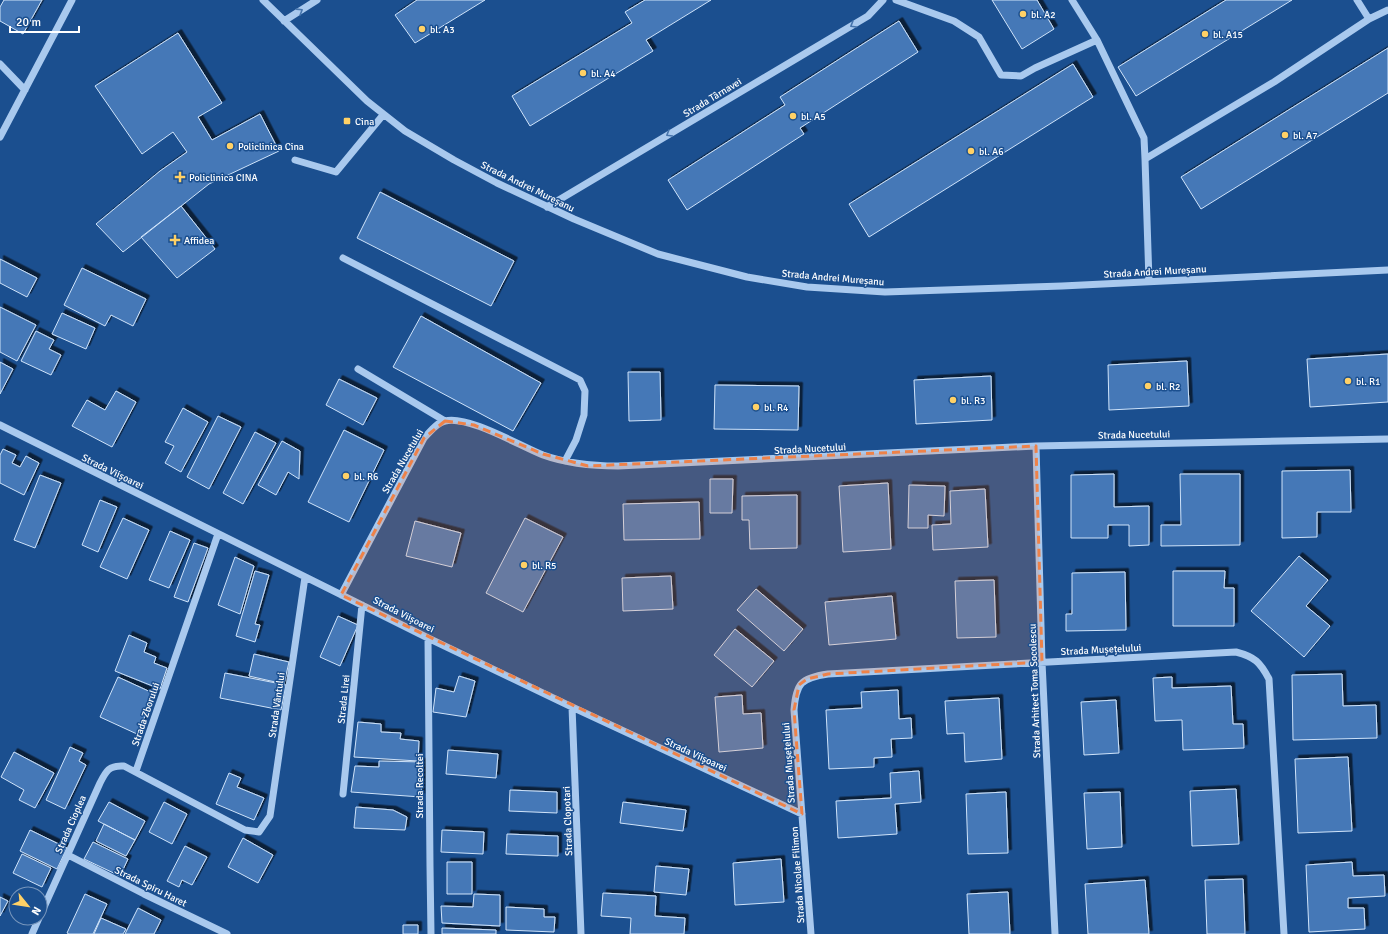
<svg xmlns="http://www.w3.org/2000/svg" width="1388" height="934" font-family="Signika,sans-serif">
<defs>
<filter id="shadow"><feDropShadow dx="3.5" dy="-3.5" stdDeviation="0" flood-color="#0009"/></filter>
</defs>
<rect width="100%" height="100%" fill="#1b4f8f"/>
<path fill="#4478b7" stroke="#cfe3fa" filter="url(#shadow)" d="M 4,0 L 42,0 L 23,34 L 0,21 L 0,7 Z
M 417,0 L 485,0 L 415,43 L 395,15 Z
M 645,0 L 711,0 L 646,40 L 653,51 L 530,126 L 512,96 L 632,23 L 625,12 Z
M 992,0 L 1037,0 L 1054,29 L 1022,49 Z
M 1226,0 L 1292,0 L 1136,96 L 1118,67 Z
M 899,21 L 918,52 L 800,128 L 804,134 L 687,210 L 668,180 L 785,105 L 780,97 Z
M 178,33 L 222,103 L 198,117 L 212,140 L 260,114 L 279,151 L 209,184 L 123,252 L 96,224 L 160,171 L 187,152 L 173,132 L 142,154 L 95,86 Z
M 1388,48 L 1388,93 L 1201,209 L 1181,177 Z
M 1073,64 L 1093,97 L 869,237 L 849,204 Z
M 380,192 L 514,261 L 491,306 L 357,238 Z
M 181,206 L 215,249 L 177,278 L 141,237 Z
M 0,259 L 37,278 L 27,297 L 0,283 Z
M 82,268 L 146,299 L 133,326 L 111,315 L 105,326 L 64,305 Z
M 0,307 L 36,325 L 17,361 L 0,352 Z
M 62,313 L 95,328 L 86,349 L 52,334 Z
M 421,316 L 541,383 L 513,431 L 393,367 Z
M 36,331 L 54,340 L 49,349 L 61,355 L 51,375 L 21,361 Z
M 1388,354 L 1388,402 L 1310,407 L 1307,359 Z
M 1187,361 L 1189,406 L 1109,410 L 1108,365 Z
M 0,362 L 13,369 L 0,394 Z
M 628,372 L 660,372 L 661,420 L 629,421 Z
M 991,376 L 992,420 L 916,424 L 914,380 Z
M 339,379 L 377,398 L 363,425 L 326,405 Z
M 715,385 L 799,386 L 798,430 L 714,429 Z
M 116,391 L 136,402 L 112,447 L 72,426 L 87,400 L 105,410 Z
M 183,408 L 208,422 L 181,472 L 165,463 L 174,446 L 165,442 Z
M 218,416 L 241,427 L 209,489 L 187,477 Z
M 344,430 L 384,450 L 349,522 L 308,502 Z
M 255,432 L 276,443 L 243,504 L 223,493 Z
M 282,441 L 300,451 L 299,479 L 288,472 L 276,495 L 258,485 Z
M 3,449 L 16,455 L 12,463 L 20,467 L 26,456 L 39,463 L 24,495 L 0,483 L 0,455 Z
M 1350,470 L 1351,512 L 1317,512 L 1317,537 L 1282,538 L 1282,471 Z
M 1114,474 L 1114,507 L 1149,506 L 1149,545 L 1129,546 L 1129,525 L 1108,525 L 1108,538 L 1071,538 L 1071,475 Z
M 1180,474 L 1240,474 L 1240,545 L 1161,546 L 1161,525 L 1181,525 Z
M 40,475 L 61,483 L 35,548 L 14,540 Z
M 710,479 L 733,479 L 732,513 L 710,513 Z
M 888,483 L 891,549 L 843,552 L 839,486 Z
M 909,485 L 945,486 L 944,516 L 928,515 L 928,528 L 908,528 Z
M 985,489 L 988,547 L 933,550 L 932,525 L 951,524 L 950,491 Z
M 797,495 L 797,548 L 750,549 L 749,520 L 742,520 L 742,496 Z
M 100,500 L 117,507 L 98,552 L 82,545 Z
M 699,502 L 700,539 L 624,540 L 623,504 Z
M 123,518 L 149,530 L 127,579 L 100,567 Z
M 525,518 L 563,537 L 523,612 L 486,593 Z
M 415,521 L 461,533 L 452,567 L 406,556 Z
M 170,531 L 190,540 L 169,588 L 149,580 Z
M 194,543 L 208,548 L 188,602 L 174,597 Z
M 1299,556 L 1328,580 L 1306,606 L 1330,626 L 1304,657 L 1251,611 Z
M 235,557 L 254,566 L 240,614 L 218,605 Z
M 255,571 L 269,575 L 255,624 L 260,625 L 255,642 L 236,636 Z
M 1173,571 L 1225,571 L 1224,588 L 1234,588 L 1234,626 L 1173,626 Z
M 1125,572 L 1126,630 L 1066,631 L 1066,614 L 1072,614 L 1072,573 Z
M 671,576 L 673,609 L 623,611 L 622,578 Z
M 994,580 L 996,637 L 957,638 L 955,581 Z
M 756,589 L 803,629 L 784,651 L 737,610 Z
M 892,596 L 896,639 L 829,645 L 825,602 Z
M 338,616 L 358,625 L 340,666 L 320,657 Z
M 735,629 L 774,661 L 752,687 L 714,655 Z
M 129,635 L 147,643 L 144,652 L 156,657 L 154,663 L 167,668 L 160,689 L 115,671 Z
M 254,654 L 289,662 L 284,684 L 249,676 Z
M 225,673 L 286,685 L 281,710 L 220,698 Z
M 1342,674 L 1343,706 L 1376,705 L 1377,738 L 1293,740 L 1292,675 Z
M 459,676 L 475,681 L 466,717 L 433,712 L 436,688 L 454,692 Z
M 118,677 L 155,694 L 137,734 L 100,717 Z
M 1172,677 L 1172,688 L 1231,686 L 1233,724 L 1243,724 L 1244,748 L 1183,750 L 1182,720 L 1155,721 L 1153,678 Z
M 898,690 L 899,719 L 911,718 L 912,738 L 891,739 L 892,757 L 874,758 L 874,767 L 829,769 L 826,710 L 862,708 L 861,692 Z
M 742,695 L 743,714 L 761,713 L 763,748 L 719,752 L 715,697 Z
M 999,698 L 1002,759 L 965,762 L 964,733 L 947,734 L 945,701 Z
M 1116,700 L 1119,753 L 1084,755 L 1081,702 Z
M 358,722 L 381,724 L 381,732 L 401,733 L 400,739 L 419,741 L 418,761 L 354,757 Z
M 70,747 L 83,753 L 79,761 L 86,765 L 65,809 L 46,800 Z
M 448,750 L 498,754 L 496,778 L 446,774 Z
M 14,752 L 54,773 L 35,808 L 19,800 L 24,790 L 1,777 Z
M 1348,757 L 1352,831 L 1298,833 L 1295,759 Z
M 379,761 L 423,762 L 421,797 L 351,792 L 355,766 L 379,767 Z
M 919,771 L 921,802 L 895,804 L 897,834 L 838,838 L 836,801 L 891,798 L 890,773 Z
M 229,773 L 241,778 L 237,787 L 264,798 L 254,820 L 216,804 Z
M 1236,789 L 1239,844 L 1192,846 L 1190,791 Z
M 510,790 L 557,792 L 557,813 L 509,811 Z
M 1006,792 L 1008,853 L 968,854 L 966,794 Z
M 1120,792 L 1122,847 L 1087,849 L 1084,793 Z
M 109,802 L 145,821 L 135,840 L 98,821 Z
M 164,802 L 187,814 L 172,844 L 149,832 Z
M 623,802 L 686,810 L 683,831 L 620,823 Z
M 356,807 L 393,810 L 407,817 L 405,830 L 354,828 Z
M 104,824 L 135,840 L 126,856 L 96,841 Z
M 30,830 L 67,848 L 57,869 L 20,851 Z
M 442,830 L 484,832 L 483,854 L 441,852 Z
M 507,834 L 558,836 L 558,856 L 506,854 Z
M 243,838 L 273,855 L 258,883 L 228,867 Z
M 93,842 L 128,859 L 120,876 L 84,859 Z
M 185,846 L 207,857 L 192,885 L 182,880 L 179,887 L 167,881 Z
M 22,854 L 51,868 L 42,887 L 13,873 Z
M 781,859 L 784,902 L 735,905 L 733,863 Z
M 447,862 L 472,862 L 472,894 L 447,894 Z
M 1352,862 L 1353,876 L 1384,875 L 1385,896 L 1348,898 L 1348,908 L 1364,908 L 1365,929 L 1309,932 L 1306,865 Z
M 656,866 L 689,869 L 686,895 L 654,892 Z
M 1243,879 L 1245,934 L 1207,934 L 1205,880 Z
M 1145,880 L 1149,934 L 1088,934 L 1085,884 Z
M 1008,892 L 1010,934 L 969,934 L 967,894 Z
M 603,893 L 656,896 L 655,916 L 685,918 L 684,934 L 630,934 L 631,918 L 601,916 Z
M 85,894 L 107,904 L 93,934 L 69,934 L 67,933 Z
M 474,894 L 500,895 L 500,926 L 442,923 L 441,906 L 473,907 Z
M 0,897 L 8,901 L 0,916 Z
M 506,907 L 544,909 L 544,917 L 555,917 L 554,932 L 506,930 Z
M 138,908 L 161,920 L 154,934 L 125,934 Z
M 101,918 L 126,929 L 123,934 L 94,934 Z
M 403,925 L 418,925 L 418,934 L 403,934 Z
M 442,928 L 496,930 L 496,934 L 442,934 Z"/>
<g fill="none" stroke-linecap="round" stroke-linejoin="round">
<path stroke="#a9c9ee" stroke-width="7" d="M 263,0 L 367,101 L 405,131 L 454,160 L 497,183 L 574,219 L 658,254 L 747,277 L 807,287 L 885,292 L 1062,286 L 1388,270
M 896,0 L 954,21 L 979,37 L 1001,75 L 1021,76 L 1035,68 L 1097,40 L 1072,0
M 1357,0 L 1369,19
M 284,21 L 317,0
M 1097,40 L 1144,138 L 1145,159 L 1274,82 L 1369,19 L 1388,10
M 0,64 L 25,90
M 0,137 L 72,0
M 1145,159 L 1149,281
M 295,160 L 336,172 L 383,115
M 547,207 L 868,16 L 883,0
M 343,258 L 580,380 L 585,391 L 584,415 L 576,440 L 565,461
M 358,369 L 445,421
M 0,425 L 428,638 L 572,707 L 802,814
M 1036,446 L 1042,662 L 1055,934
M 341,595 L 424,438 C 430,432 436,423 445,421 C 468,415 520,446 543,455 C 568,464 592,466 618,466 L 1036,446 L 1388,439
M 428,638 L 430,866 L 431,934
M 572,707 L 581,934
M 136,771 L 218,534
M 343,794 L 362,605
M 68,855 L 144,894 L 227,934
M 40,916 L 100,783 C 106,771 109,765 124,766 L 245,830 L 259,832 L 270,816 L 305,577
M 32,934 L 39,918
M 811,934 L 794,710 C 796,683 801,678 828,674 L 1236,652 C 1255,657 1260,662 1269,679 L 1284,934"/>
</g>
<defs><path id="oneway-chevron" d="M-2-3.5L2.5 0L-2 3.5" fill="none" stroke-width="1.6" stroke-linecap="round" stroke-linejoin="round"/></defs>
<g stroke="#4674ac">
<use href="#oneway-chevron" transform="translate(300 11) rotate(-32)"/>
<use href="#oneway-chevron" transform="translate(853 25) rotate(149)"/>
<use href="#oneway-chevron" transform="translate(669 134) rotate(149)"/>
</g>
<path fill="#ee8249" fill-opacity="0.2" stroke="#ee8249" stroke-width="3" stroke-dasharray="8 5" stroke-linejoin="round" d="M 445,421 L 474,425 L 543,454 L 588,466 L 1036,446 L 1042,662 L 828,674 L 807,679 L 799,685 L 794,710 L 802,814 L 341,595 L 424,438 Z"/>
<g fill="#ffd166" stroke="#1b4f8f" stroke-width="1.5">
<circle cx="1023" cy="14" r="4"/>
<circle cx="422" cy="29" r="4"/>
<circle cx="1205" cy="34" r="4"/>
<circle cx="583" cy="73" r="4"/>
<circle cx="793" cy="116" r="4"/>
<rect x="343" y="117" width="8" height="8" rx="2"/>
<circle cx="1285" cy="135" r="4"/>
<circle cx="230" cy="146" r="4"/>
<circle cx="971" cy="151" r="4"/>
<path d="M178 171h4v4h4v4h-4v4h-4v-4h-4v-4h4z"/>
<path d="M173 234h4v4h4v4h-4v4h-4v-4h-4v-4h4z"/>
<circle cx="1348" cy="381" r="4"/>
<circle cx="1148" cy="386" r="4"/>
<circle cx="953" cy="400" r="4"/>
<circle cx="756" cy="407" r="4"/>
<circle cx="346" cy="476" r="4"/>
<circle cx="524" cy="565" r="4"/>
</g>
<g text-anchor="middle" stroke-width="3" stroke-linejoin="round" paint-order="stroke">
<g font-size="10" fill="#fff" stroke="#1b4f8f" text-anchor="start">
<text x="1031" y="18">bl. A2</text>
<text x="430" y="33">bl. A3</text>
<text x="1213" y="38">bl. A15</text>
<text x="591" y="77">bl. A4</text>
<text x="801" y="120">bl. A5</text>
<text x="355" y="125">Cina</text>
<text x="1293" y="139">bl. A7</text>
<text x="238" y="150">Policlinica Cina</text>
<text x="979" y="155">bl. A6</text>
<text x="189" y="181">Policlinica CINA</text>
<text x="184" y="244">Affidea</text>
<text x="1356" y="385">bl. R1</text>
<text x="1156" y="390">bl. R2</text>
<text x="961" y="404">bl. R3</text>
<text x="764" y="411">bl. R4</text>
<text x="354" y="480">bl. R6</text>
<text x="532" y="569">bl. R5</text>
</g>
<g font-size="10" fill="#fff" stroke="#1b4f8f">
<text transform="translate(712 97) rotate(-31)" y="4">Strada Târnavei</text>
<text transform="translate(528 186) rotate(26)" y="4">Strada Andrei Mureșanu</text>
<text transform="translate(1155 271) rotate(-3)" y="4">Strada Andrei Mureșanu</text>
<text transform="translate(833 277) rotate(5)" y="4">Strada Andrei Mureșanu</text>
<text transform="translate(1134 434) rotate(-1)" y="4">Strada Nucetului</text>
<text transform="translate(810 448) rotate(-3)" y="4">Strada Nucetului</text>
<text transform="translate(402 461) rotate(-60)" y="4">Strada Nucetului</text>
<text transform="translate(113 471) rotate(26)" y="4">Strada Viișoarei</text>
<text transform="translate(404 614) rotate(27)" y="4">Strada Viișoarei</text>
<text transform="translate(1101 649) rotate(-3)" y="4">Strada Mușețelului</text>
<text transform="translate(1034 691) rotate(-92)" y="4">Strada Arhitect Toma Socolescu</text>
<text transform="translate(343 699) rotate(-84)" y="4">Strada Lirei</text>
<text transform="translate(276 705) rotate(-82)" y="4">Strada Vântului</text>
<text transform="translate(145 714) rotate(-71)" y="4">Strada Zborului</text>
<text transform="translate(696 754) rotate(25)" y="4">Strada Viișoarei</text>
<text transform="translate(788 763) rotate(-94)" y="4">Strada Mușețelului</text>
<text transform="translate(419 786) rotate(-90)" y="4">Strada Recoltei</text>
<text transform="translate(567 821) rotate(-92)" y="4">Strada Clopotari</text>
<text transform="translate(70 824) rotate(-66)" y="4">Strada Cioplea</text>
<text transform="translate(797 875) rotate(-94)" y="4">Strada Nicolae Filimon</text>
<text transform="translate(151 886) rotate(26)" y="4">Strada Spiru Haret</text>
</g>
</g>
<g transform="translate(28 906) rotate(120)"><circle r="19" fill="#1b4f8f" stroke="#7695bc"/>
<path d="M0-3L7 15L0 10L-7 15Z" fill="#ffd166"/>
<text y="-6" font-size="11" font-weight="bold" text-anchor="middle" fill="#ffffff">N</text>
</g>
<path d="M10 26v6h69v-6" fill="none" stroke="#ffffff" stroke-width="2"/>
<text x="16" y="26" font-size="12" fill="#ffffff" stroke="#1b4f8f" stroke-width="3" paint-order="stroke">20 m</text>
</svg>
